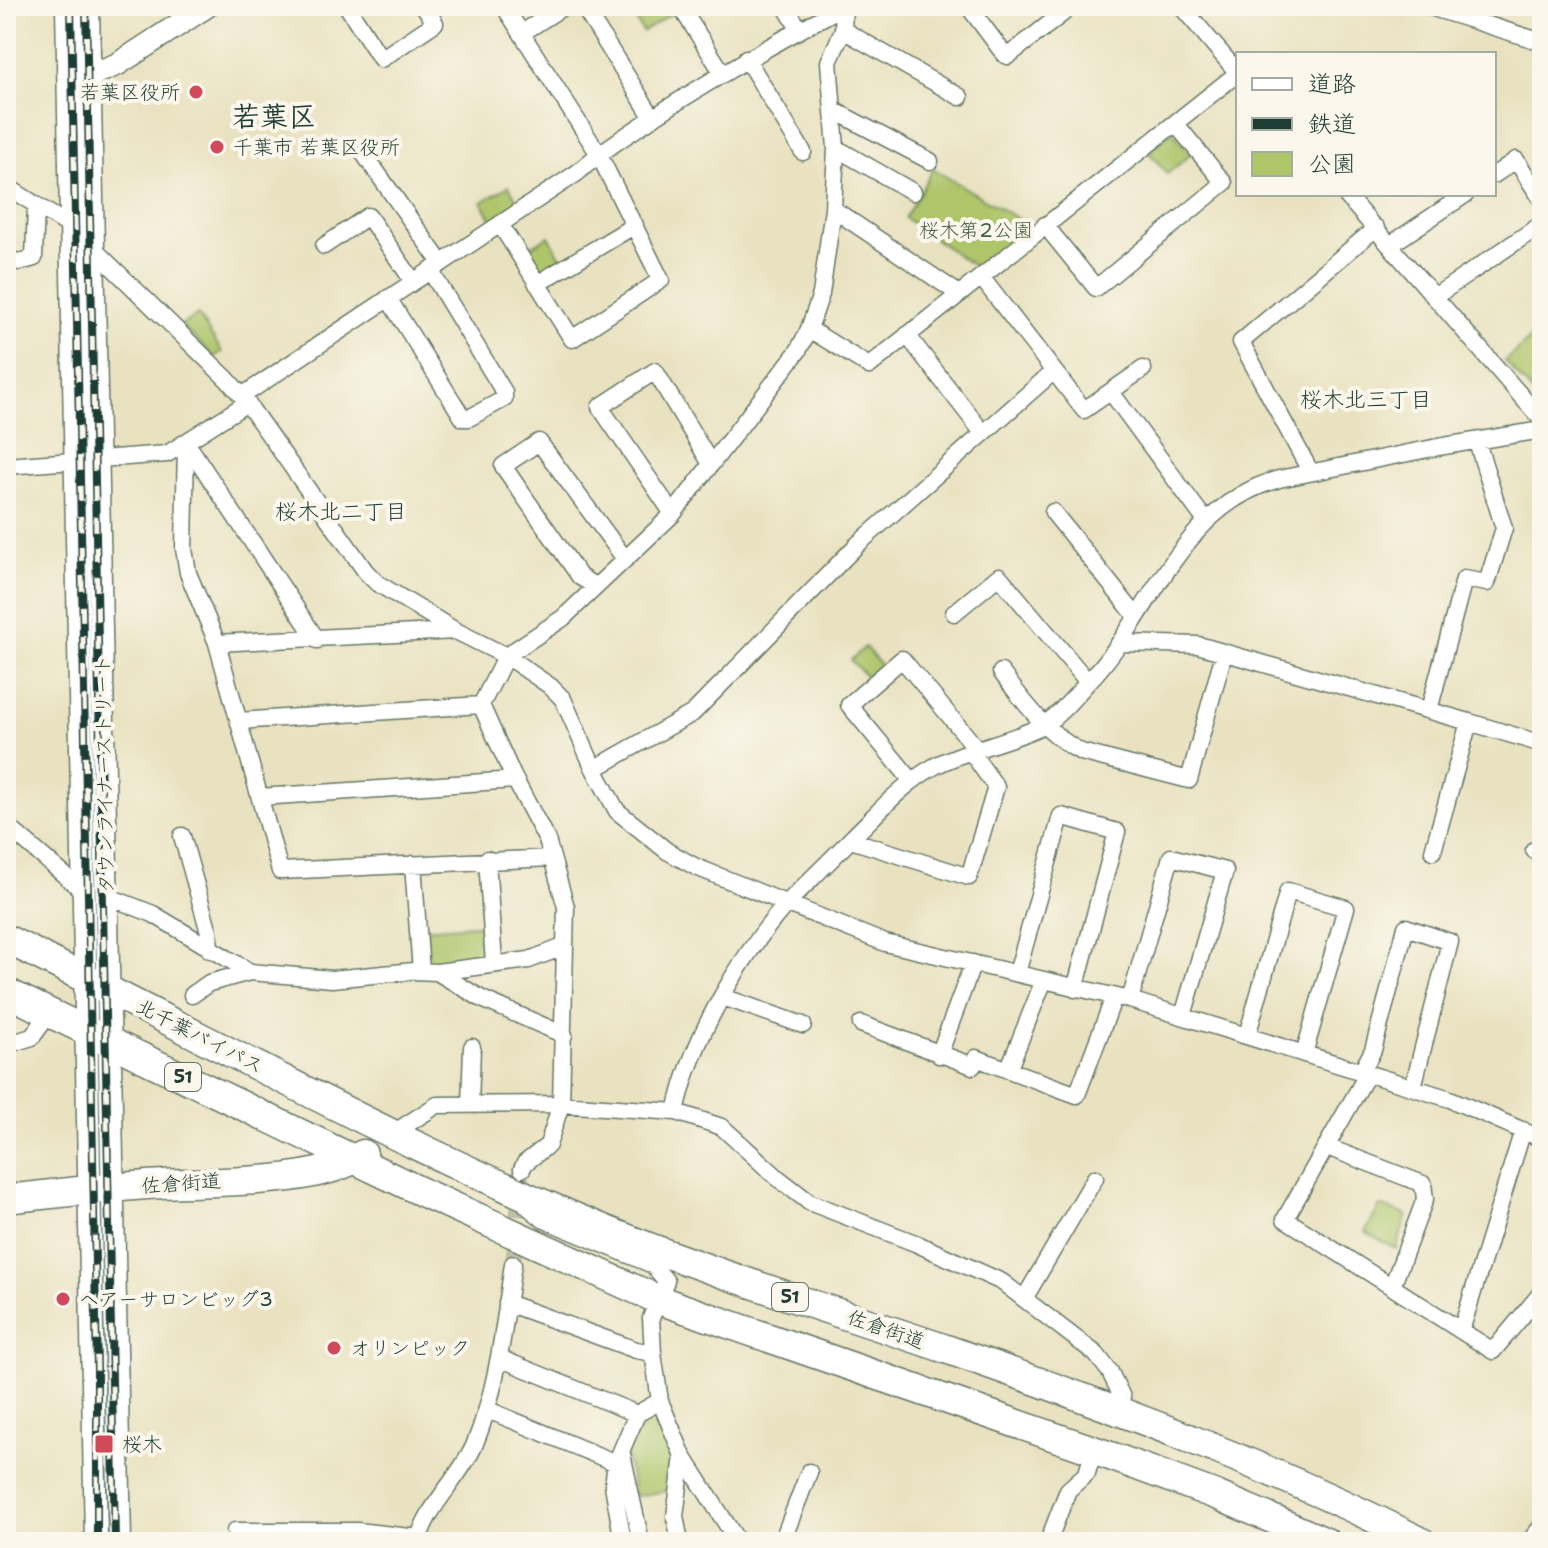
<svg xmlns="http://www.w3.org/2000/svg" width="1548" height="1548" font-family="'Shantell Sans','Klee One',sans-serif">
<rect width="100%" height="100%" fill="#fbf7ec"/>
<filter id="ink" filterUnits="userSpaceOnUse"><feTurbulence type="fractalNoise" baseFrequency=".0125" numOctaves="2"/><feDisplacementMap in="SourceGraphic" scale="16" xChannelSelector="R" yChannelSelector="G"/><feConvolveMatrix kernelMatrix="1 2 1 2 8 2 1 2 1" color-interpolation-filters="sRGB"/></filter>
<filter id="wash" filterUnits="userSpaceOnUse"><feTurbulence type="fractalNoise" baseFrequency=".006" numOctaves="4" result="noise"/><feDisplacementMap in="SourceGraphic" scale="32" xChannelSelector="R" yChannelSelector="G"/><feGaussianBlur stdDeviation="1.8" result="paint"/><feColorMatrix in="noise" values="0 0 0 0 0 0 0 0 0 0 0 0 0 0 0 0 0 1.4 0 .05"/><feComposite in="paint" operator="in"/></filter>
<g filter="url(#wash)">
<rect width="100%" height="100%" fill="#e9e2c1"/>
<path fill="#aec56a" stroke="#66814f" stroke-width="2" d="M 627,6 L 670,6 L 674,12 L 643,32 Z
M 1172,131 L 1191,154 L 1167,174 L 1149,152 Z
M 933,169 L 1034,228 L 979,270 L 905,218 Z
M 509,186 L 520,206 L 493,222 L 482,202 Z
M 549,236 L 563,261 L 543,272 L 537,270 L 525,249 Z
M 198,315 L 222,352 L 214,357 L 181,325 Z
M 1533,336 L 1542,349 L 1542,404 L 1505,361 Z
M 865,647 L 882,667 L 868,679 L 851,660 Z
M 487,924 L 489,957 L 483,961 L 431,964 L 426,959 L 423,929 Z
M 1380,1206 L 1407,1215 L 1396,1249 L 1365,1232 Z
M 658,1408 L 676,1457 L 672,1490 L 635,1496 L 624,1448 L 639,1415 Z"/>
</g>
<g filter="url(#ink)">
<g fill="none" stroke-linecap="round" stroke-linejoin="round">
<path stroke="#c1c1a5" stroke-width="16" stroke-dasharray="16 8" stroke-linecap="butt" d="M 513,1264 L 522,1169"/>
<defs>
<path id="street" d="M 347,6 L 381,59 L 435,23 L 424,6
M 583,6 L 653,118
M 680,6 L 722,72
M 785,6 L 800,30
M 975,6 L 972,11 L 1004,54 L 1008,56 L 1072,6
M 1181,6 L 1238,73
M 1427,6 L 1542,42
M 1476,21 L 1481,6
M 843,30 L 960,97
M 522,33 L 564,6
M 746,58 L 803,152
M 833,110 L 930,161
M 836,148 L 913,192
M 364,154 L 441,263
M 1494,175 L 1516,160 L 1542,200
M 6,186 L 71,227 L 227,379 L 242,396 L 366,572 L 377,583 L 456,631 L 506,656 L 550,686 L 563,699 L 594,769 L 617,811 L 667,851 L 696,867 L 885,943 L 1130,1000 L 1450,1099 L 1542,1139
M 1345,194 L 1542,420
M 833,209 L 959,294
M 500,224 L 572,339 L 661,280 L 598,153 L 504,6
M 1045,225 L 1096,288 L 1224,183 L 1175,123
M 1390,245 L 1466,194
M 324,246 L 368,216 L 413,281
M 6,259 L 20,262 L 34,258 L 36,205
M 981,277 L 1084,410 L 1143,369
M 537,284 L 635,225
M 1434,297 L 1542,224
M 388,298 L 463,418 L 469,418 L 504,399 L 504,392 L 430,270
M 809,329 L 869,366 L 1238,73
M 907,335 L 983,433
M 1111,392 L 1205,520
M 242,396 L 577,173 C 602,150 629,134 657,115 C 718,75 780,40 844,6
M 6,466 L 167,454 L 247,403
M 1310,471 L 1241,342 L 1376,228
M 1053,512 L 1136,616
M 673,514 L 600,407 L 655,371 L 711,464
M 595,586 L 580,577 L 503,466 L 539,442 L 625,559
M 954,613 L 999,576 L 1088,682
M 317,640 L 186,442 L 184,549 L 188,573 L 217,643 L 280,871 L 552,858
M 217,643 L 456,631
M 1121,643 L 1198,645 L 1469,722 L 1433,851
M 1001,672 C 1024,702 1047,734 1081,752 L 1189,780 L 1224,653
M 1429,710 L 1464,579 L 1487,583 L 1504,528 L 1477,442
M 239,721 L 481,705
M 1469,722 L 1542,744
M 594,769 L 693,713 L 857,545 L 1054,371
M 912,781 L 849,705 L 902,659 L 978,750
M 260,797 L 515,780
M 6,825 L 84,892
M 182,836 L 209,932 L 210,950
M 851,840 L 969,877 L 996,787 L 971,752
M 1534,850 L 1542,852
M 487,859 L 494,964
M 413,864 L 421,971
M 107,896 L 153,914 L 250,972 L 332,979 L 414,971 L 437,972 L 482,999 L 564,1035
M 437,972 L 529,960 L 563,947
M 1017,973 L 1061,816 L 1117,832 L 1075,989
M 192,995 L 209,983 L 250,972
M 723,997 L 803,1025
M 1130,1000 L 1171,857 L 1225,871 L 1183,1016
M 861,1024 L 973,1066 L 976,1058 L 1077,1095 L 1114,997
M 1247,1036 L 1288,891 L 1346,908 L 1304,1054
M 6,1045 L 32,1037 L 49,1014
M 939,1055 L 973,963
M 1009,1068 L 1044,980
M 1362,1071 L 1373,1050 L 1406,927 L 1450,942 L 1413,1087
M 1368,1073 L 1285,1219 L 1493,1351 L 1542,1292
M 470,1105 L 472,1047
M 676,1112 C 691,1040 739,958 787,903 C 809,881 831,860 852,838 C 878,813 902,784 935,766 C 968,748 1009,743 1043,725 C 1059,716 1075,696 1087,683 C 1153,615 1178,507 1279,479 L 1438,447 L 1542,430
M 392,1134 L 437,1105 L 561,1104 L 676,1112 L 722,1127 L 778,1178 L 809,1202 L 915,1243 L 1002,1282 L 1096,1354 L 1110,1372 L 1122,1397 L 1114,1408
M 1327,1147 L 1423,1184 L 1425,1199 L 1392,1287
M 522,1169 L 525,1163 L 548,1145 L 561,1104 L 566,907 L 547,840 L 513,776 L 481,705 L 506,656 L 563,618 L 673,514 L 798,351 L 809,329 L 821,294 L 833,209 L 836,148 L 829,62 L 843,30 L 844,6
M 527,1206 L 543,1219 L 653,1265 L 666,1281 L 651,1318 L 653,1353 L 660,1401 L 683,1456 L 738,1542
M 1024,1299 L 1095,1178
M 507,1303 L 636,1350 L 653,1353
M 1461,1331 L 1523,1130
M 499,1358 L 637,1414
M 488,1410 L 616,1463
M 622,1454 L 641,1542
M 235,1531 L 357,1531 L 419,1538
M 418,1542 C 426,1507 459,1479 474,1446 C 498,1388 504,1326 513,1264
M 623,1542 L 613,1485 L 616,1463 L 637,1414 L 660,1401
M 680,1542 L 675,1516 L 683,1456
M 782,1542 L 809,1472
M 1048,1542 L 1068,1490 L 1087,1473 L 1094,1450
M 1529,1542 L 1542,1526"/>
<path id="secondary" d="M 67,6 L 96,1542
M 88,6 L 120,1542
M 89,76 L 118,64 L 207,6"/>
<path id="highway" d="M 6,939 C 219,1043 427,1162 649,1247 C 747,1284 849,1316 949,1350 C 1109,1406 1270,1465 1422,1542
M 6,992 L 424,1193 L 659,1300 L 1113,1457 L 1216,1495 L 1326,1542
M 6,1199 C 53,1194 100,1188 147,1185 C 206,1180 316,1187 363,1154"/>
</defs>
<use href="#street" stroke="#667765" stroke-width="19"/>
<use href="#secondary" stroke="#667765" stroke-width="25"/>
<use href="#highway" stroke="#667765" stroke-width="31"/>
<use href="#street" stroke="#fff" stroke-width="16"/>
<use href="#secondary" stroke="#fff" stroke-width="22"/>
<use href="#highway" stroke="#fff" stroke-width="28"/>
<defs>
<path id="rail" d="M 71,6 L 97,1370 L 97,1542
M 86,6 L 115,1542"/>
</defs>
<use href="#rail" stroke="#1f3d34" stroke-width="8"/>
<use href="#rail" stroke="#fbf7ec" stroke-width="5" stroke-dasharray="15" stroke-linecap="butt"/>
</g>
</g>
<g fill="#d1495b" stroke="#fbf7ec" stroke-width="3">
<circle cx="196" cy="92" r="8"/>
<circle cx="217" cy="147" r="8"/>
<circle cx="63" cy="1299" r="8"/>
<circle cx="334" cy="1348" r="8"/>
<rect x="94" y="1434" width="20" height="20" rx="4"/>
</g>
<g text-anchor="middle" stroke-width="8" stroke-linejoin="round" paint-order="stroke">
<g fill="#fbf7ec" stroke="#61756b" stroke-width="2">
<rect x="165" y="1063" width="36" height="28" rx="6"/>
<rect x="772" y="1283" width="36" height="28" rx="6"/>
</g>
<g font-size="18" font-weight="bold" fill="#1f3d34">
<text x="183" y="1083">51</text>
<text x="790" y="1303">51</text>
</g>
<g font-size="20" fill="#1f3d34" stroke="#fbf7ec" text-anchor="start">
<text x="180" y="99" text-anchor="end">若葉区役所</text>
<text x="233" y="154">千葉市 若葉区役所</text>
<text x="79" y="1306">ヘアーサロンビッグ3</text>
<text x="350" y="1355">オリンピック</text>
<text x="122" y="1451">桜木</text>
</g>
<g font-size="20" fill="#435f42" stroke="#fbf7ec">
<text x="976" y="237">桜木第2公園</text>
</g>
<g font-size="20" fill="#1f3d34" stroke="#fbf7ec">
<text transform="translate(104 774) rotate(-91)" y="7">タウンライナーストリート</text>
<text transform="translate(200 1036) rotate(27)" y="7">北千葉バイパス</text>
<text transform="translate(181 1183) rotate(-4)" y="7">佐倉街道</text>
<text transform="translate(886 1329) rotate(19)" y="7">佐倉街道</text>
</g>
<g font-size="22" fill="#1f3d34" stroke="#fbf7ec">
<text x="1366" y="407">桜木北三丁目</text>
<text x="341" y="519">桜木北二丁目</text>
</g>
<g font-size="28" font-weight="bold" fill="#1f3d34" stroke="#fbf7ec">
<text x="274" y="126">若葉区</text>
</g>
</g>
<rect width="1548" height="1548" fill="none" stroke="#fbf7ec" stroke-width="32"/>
<rect x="1236" y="52" width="260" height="144" fill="#fbf7ec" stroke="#a3ada2" stroke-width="2"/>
<rect x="1252" y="78" width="40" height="12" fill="#ffffff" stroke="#a3ada2" stroke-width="2"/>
<text x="1308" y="92" font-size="24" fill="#1f3d34">道路</text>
<rect x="1252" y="118" width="40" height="12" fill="#1f3d34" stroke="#a3ada2" stroke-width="2"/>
<text x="1308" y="132" font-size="24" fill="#1f3d34">鉄道</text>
<rect x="1252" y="152" width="40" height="24" fill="#aec56a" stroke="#a3ada2" stroke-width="2"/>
<text x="1308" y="172" font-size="24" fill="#1f3d34">公園</text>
</svg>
